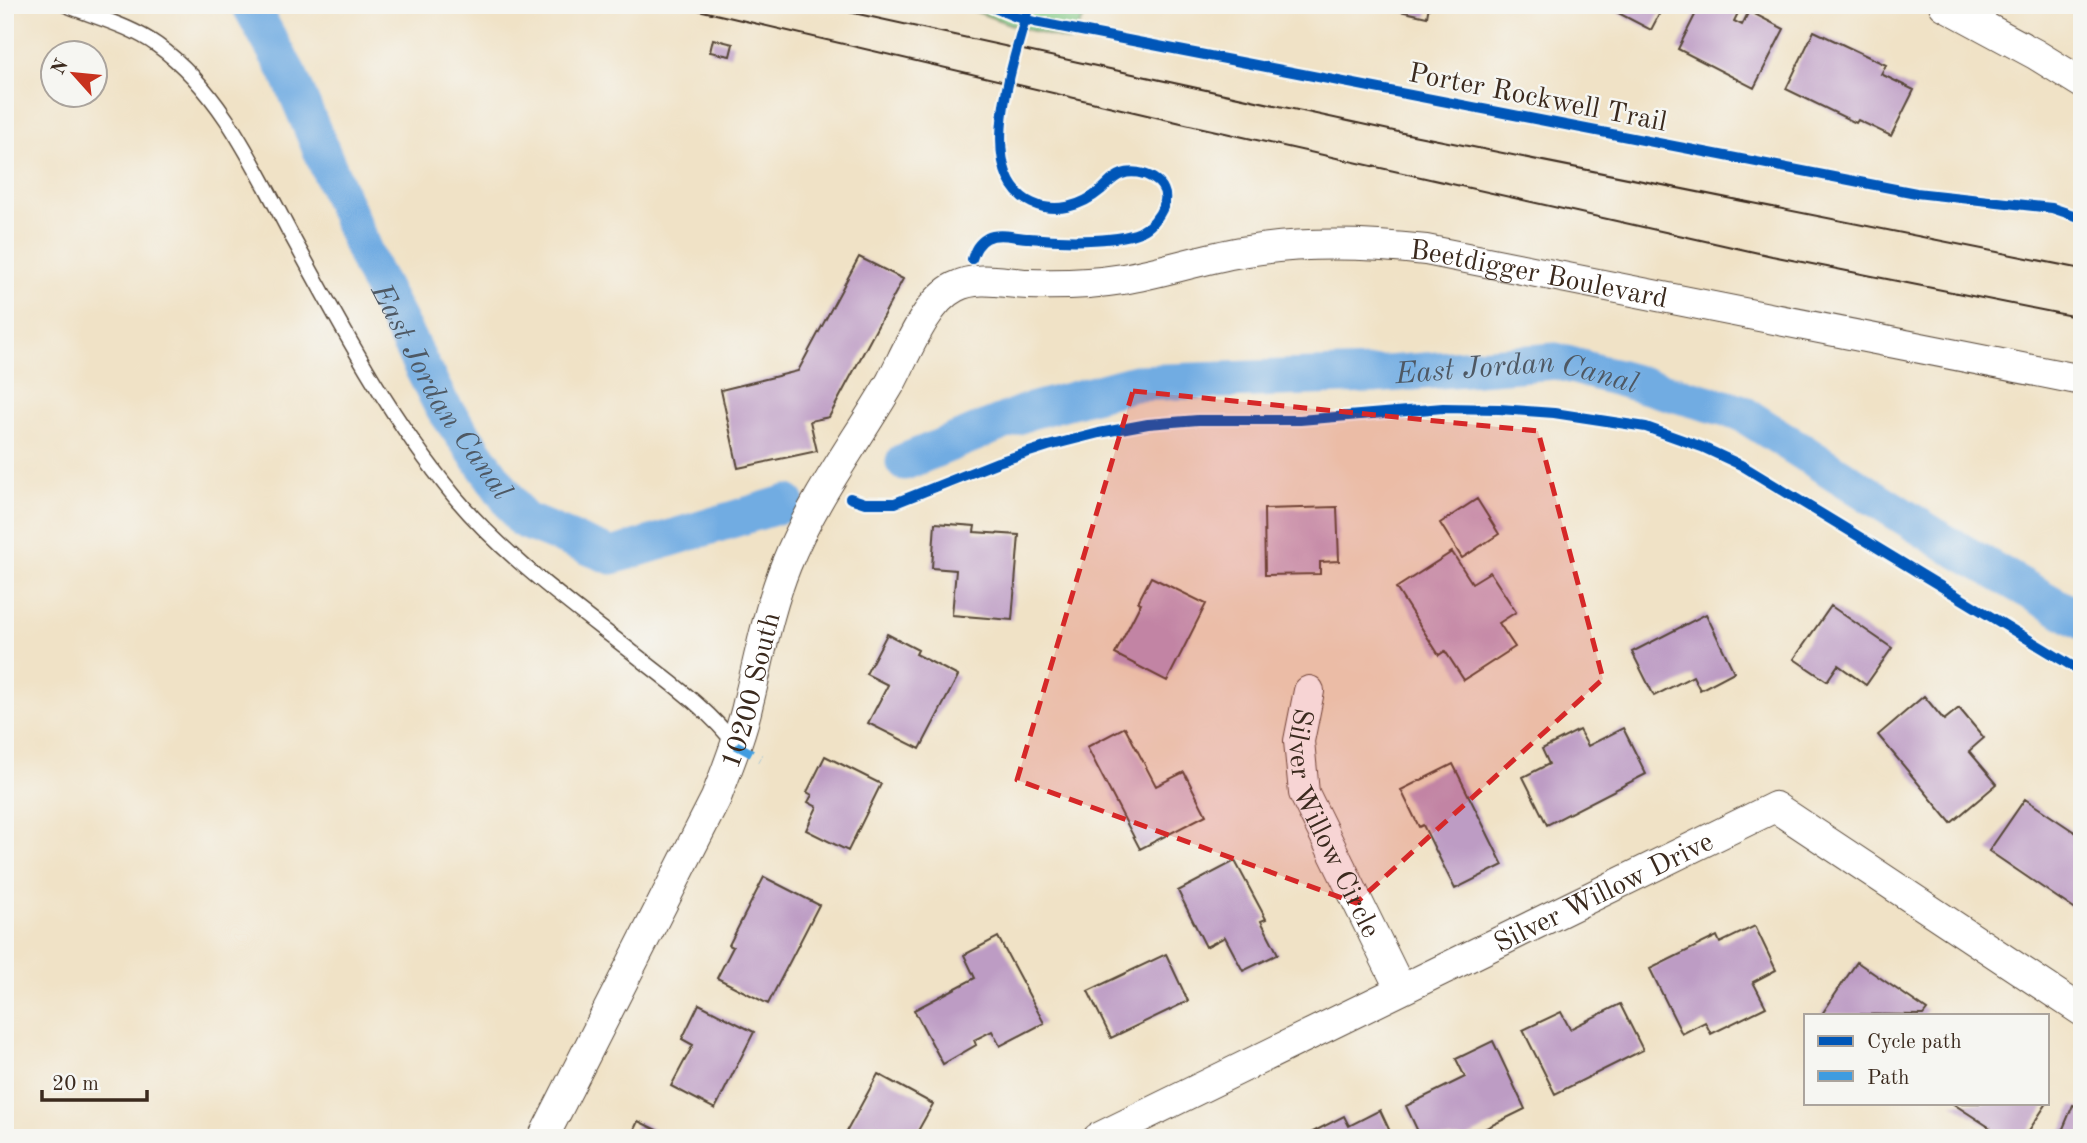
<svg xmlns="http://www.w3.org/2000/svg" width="2087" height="1143" font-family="'Old Standard TT',serif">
<rect width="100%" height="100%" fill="#f6f6f2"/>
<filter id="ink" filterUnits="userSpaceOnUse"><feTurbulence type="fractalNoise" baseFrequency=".0143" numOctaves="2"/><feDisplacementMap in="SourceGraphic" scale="14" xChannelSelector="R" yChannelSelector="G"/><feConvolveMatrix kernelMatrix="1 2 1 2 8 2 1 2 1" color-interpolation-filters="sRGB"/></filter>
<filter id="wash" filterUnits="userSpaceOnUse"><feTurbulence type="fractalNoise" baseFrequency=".00686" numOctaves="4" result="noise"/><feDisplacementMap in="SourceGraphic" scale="28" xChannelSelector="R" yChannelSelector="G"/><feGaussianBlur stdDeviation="1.57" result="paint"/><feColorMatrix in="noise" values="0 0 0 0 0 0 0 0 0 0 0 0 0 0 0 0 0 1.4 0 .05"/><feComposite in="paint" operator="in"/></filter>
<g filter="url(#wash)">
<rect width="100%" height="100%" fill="#f0e2c6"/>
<path fill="#80c682" stroke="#5e7850" stroke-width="2" d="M 958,5 L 1092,5 L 1070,41 L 1015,26 Z"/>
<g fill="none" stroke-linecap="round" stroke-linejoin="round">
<g stroke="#71ace2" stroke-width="37">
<path id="s1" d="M 250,5 L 290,77 L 372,270 L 441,404 L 523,520 L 612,556 L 787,503"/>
<path id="s2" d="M 904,462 L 1027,412 L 1135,383 L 1373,375 L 1556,361 L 1740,412 L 1941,540 L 2082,621"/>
</g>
</g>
<g id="blocks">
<path fill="#bd9cc4" d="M 1373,5 L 1429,5 L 1427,17 Z
M 1603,5 L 1664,5 L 1651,30 Z
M 1700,5 L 1742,5 L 1734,21 L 1742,25 L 1749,11 L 1784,29 L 1754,88 L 1678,49 Z
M 1814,31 L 1886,65 L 1881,74 L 1914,90 L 1891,136 L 1858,120 L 1856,123 L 1786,89 Z
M 713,39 L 733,44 L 730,56 L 710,52 Z
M 859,257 L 903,279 L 829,417 L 810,421 L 817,451 L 738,468 L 721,390 L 798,371 Z
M 1477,499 L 1499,534 L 1462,558 L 1440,523 Z
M 1337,507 L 1339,561 L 1320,562 L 1320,574 L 1265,575 L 1264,509 Z
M 935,523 L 975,526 L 974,532 L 1019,535 L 1012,620 L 952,615 L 956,570 L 932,568 Z
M 1452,552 L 1472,583 L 1490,572 L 1516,612 L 1499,623 L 1515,647 L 1464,680 L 1445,651 L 1439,655 L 1396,588 Z
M 1151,577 L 1206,604 L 1167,681 L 1115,654 L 1141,603 L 1138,602 Z
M 1831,606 L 1892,648 L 1866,685 L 1838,665 L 1827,681 L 1794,659 Z
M 1706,614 L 1734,672 L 1700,690 L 1693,676 L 1654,696 L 1632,652 Z
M 887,634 L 918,650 L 916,654 L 958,676 L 920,749 L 868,723 L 888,685 L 866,674 Z
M 1924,696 L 1944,720 L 1959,708 L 1984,738 L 1969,751 L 1997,784 L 1951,823 L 1878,735 Z
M 1125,727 L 1156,786 L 1184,772 L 1206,815 L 1140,849 L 1087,747 Z
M 1623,728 L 1646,774 L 1547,825 L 1523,777 L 1549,764 L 1542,749 L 1579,730 L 1588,746 Z
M 825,756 L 881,784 L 848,851 L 806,830 L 817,807 L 808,802 L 812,795 L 807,792 Z
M 1453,764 L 1503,865 L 1455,889 L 1423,825 L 1419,827 L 1401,790 Z
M 2025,799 L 2082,837 L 2080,913 L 1989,851 Z
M 1235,861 L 1266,919 L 1261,921 L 1278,954 L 1243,971 L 1225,937 L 1206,947 L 1178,891 Z
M 764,877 L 819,905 L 768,1004 L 717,978 L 733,947 L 729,945 Z
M 1755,926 L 1776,970 L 1753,982 L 1766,1007 L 1711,1034 L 1705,1022 L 1682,1034 L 1650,969 L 1717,936 L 1720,943 Z
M 998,937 L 1044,1023 L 1000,1046 L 992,1031 L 974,1040 L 976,1045 L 943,1064 L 914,1010 L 975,978 L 964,955 Z
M 1166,954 L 1188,1001 L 1111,1038 L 1088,991 Z
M 1857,962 L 1927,1010 L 1923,1015 L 1822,1014 Z
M 699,1004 L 754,1032 L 715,1109 L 671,1086 L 693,1045 L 682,1039 Z
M 1620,1004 L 1643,1050 L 1555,1094 L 1523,1030 L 1561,1012 L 1570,1029 Z
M 1493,1041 L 1525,1109 L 1466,1138 L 1421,1138 L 1406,1106 L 1465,1077 L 1456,1059 Z
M 878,1074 L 933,1104 L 914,1138 L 843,1138 Z
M 1952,1103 L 2047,1103 L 2024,1138 L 2006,1138 Z
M 2073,1105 L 2082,1109 L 2082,1138 L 2059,1138 Z
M 1380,1110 L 1393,1138 L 1301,1138 L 1344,1116 L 1349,1126 Z
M 638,1121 L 673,1138 L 630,1138 Z"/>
</g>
</g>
<g filter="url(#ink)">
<use href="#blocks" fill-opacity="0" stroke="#564637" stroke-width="2"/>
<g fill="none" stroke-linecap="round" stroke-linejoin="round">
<defs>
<path id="lane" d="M 66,5 C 97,18 129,25 157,45 C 223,92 258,174 295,242 C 343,330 391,420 455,497 C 507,559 574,606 637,656 C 672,684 708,709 735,744"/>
<g id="street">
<path d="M 1944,5 L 2035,54 L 2082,83"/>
<path id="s3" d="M 1309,691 L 1299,741 L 1304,793 L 1400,988"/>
<path id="s4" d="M 543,1138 L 716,798 C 728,766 741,735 748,703 C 760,656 768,610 786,565 C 812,500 856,442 891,382 C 906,354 926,301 955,287 C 978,275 1004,283 1028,284 C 1059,285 1092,284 1123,279 C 1163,272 1201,259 1241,252 C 1303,241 1364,243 1426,250 L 2082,380"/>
<path id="s5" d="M 1098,1138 L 1775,807 L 2082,1011"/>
</g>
</defs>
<use href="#lane" stroke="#564637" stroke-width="17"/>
<use href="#street" stroke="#564637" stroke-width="32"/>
<use href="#lane" stroke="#fff" stroke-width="14"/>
<use href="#street" stroke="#fff" stroke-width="30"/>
<path stroke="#3b2a1e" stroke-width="2" d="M 677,5 L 1194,126 L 1772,256 L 2082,318
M 817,5 L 1403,133 L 2082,269"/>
<path stroke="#3f9ce0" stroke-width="9" stroke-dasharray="18 9" stroke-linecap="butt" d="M 736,745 L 760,758"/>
<defs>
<path id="cycleway" d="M 987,5 L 1016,17 L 1035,22 L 1916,193 L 2052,208 L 2082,218
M 972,259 C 975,250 978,243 987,238 C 999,232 1016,238 1029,238 C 1057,241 1114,243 1140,232 C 1151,227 1159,217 1164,205 C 1172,182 1141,167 1122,174 C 1113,177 1108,184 1101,190 C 1082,206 1056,214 1032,203 C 971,174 1017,53 1029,5
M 850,498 L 865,503 L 895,503 L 998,462 L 1048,446 L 1099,433 L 1148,424 L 1198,420 L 1300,420 L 1443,408 L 1499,409 L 1554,413 L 1646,427 L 1702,447 L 1741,465 L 2082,672"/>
</defs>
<use href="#cycleway" stroke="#f6f6f2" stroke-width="15"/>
<use href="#cycleway" stroke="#0057b8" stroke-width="10"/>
</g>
</g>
<path fill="#d62828" fill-opacity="0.2" stroke="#d62828" stroke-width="5" stroke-dasharray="14 9" stroke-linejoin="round" d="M 1133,391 L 1538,431 L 1603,679 L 1356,903 L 1017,780 Z"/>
<g text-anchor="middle" stroke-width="5" stroke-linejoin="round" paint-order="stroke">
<g font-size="28" fill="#3b2a1e" stroke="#f6f6f2">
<text transform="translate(1538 96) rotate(11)" y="10">Porter Rockwell Trail</text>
<text dy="10" stroke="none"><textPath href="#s4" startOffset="1544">Beetdigger Boulevard</textPath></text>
<text dy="10" stroke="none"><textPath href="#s4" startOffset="495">10200 South</textPath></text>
<text dy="10" stroke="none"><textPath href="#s3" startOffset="140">Silver Willow Circle</textPath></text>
<text dy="10" stroke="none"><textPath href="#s5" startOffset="562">Silver Willow Drive</textPath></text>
</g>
<g font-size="30" font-style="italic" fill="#4e5863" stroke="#f6f6f2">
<text dy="10" stroke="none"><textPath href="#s2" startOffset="628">East Jordan Canal</textPath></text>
<text dy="10" stroke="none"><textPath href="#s1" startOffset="432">East Jordan Canal</textPath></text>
</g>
</g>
<rect width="2087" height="1143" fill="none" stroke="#f6f6f2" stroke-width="28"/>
<rect x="1804" y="1014" width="245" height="91" fill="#f6f6f2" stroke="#aba49d" stroke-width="2"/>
<rect x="1818" y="1036" width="35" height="10" fill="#0057b8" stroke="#aba49d" stroke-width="2"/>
<text x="1867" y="1048" font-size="21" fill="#3b2a1e">Cycle path</text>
<rect x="1818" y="1071" width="35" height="10" fill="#3f9ce0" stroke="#aba49d" stroke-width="2"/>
<text x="1867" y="1084" font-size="21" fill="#3b2a1e">Path</text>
<g transform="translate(74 74) rotate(297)"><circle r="33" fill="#f6f6f2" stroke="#aba49d" stroke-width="2"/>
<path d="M0-5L12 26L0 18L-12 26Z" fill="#c8321e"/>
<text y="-10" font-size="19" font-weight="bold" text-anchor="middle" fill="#3b2a1e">N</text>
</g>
<path d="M42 1090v10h105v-10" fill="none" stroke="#3b2a1e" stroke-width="3.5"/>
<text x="52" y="1090" font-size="21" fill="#3b2a1e" stroke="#f6f6f2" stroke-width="5" paint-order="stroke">20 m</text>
</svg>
